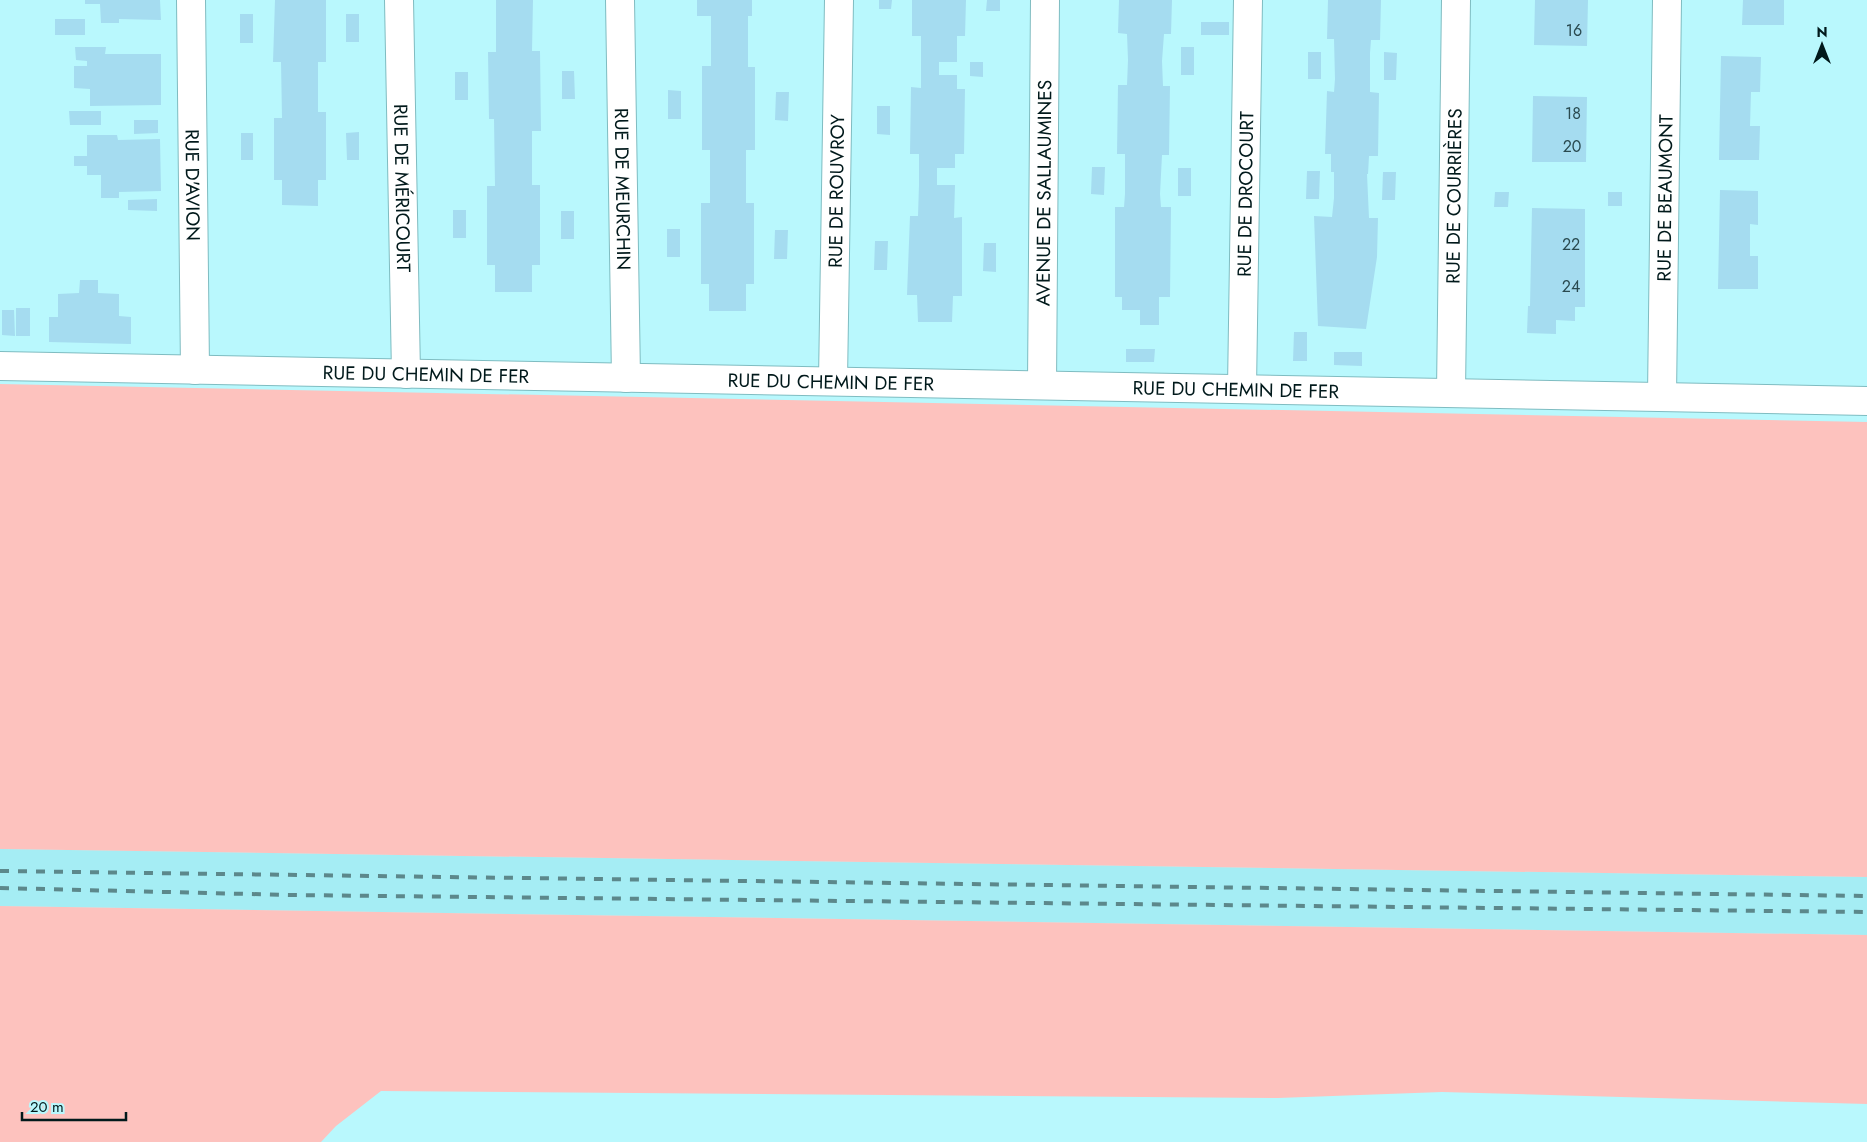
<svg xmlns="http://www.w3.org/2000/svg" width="1867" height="1142" font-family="Jost,sans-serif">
<rect width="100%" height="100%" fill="#b9f8fd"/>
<path fill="#a5edf4" d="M 0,849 L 1867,877 L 1867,935 L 0,906 Z"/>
<path fill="#fdc2be" d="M 0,384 L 1867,422 L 1867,877 L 0,849 Z
M 0,906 L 1867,935 L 1867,1104 L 1442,1092 L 1278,1098 L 381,1091 L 336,1126 L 321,1142 L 0,1142 Z"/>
<path fill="#a5dcf0" d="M 85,0 L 160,0 L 161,20 L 119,19 L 119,23 L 101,23 L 100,4 L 85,4 Z
M 275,0 L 326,0 L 326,62 L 318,62 L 318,112 L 326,112 L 326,180 L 318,180 L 318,206 L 282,205 L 282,180 L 274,180 L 274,118 L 282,118 L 281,62 L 273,62 Z
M 496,0 L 533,0 L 532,51 L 540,51 L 541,131 L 532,131 L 532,185 L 540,185 L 540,265 L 532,265 L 532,292 L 495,292 L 495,265 L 487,265 L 487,186 L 495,186 L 494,119 L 489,119 L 488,52 L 496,52 Z
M 697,0 L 752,0 L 752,16 L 748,16 L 748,67 L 755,67 L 755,150 L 746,150 L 746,203 L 754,203 L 754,284 L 746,284 L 746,311 L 709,311 L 709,284 L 701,284 L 701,203 L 710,203 L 710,150 L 702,150 L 702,66 L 711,66 L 711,16 L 697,16 Z
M 879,0 L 892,0 L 891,9 L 879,9 Z
M 912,0 L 966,0 L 965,36 L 957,36 L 957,62 L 939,62 L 939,75 L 957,75 L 957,89 L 965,89 L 964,154 L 955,154 L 955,168 L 937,168 L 937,185 L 955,185 L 954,218 L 962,217 L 962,296 L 953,296 L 952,322 L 918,322 L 917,295 L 907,295 L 910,216 L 918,216 L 919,185 L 919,154 L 910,154 L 911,87 L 921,88 L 921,36 L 912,36 Z
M 987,0 L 1000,0 L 1000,11 L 986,11 Z
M 1119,0 L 1172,0 L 1171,34 L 1164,34 L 1162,61 L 1163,86 L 1170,86 L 1169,155 L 1162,155 L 1160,194 L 1161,207 L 1171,207 L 1170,297 L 1159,297 L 1159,325 L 1140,325 L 1140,310 L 1122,310 L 1122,297 L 1115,297 L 1115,207 L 1124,207 L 1125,194 L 1125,154 L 1117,154 L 1118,85 L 1127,85 L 1128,60 L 1127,34 L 1118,33 Z
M 1328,0 L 1381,0 L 1380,40 L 1371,40 L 1370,53 L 1370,92 L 1379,93 L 1378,156 L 1369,156 L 1368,174 L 1367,174 L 1369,218 L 1378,218 L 1377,257 L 1366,329 L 1318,326 L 1314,216 L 1332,217 L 1334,198 L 1334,172 L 1331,172 L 1331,154 L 1325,154 L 1327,91 L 1334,92 L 1335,79 L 1334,39 L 1327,39 Z
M 1535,0 L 1588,0 L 1587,46 L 1534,45 Z
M 1743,0 L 1784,0 L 1784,25 L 1742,25 Z
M 240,14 L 253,14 L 253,43 L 240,43 Z
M 346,14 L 359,14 L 359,42 L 346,42 Z
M 55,19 L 85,19 L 85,35 L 55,35 Z
M 1201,22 L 1229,22 L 1229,35 L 1201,35 Z
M 75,47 L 106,47 L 105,54 L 161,54 L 161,105 L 90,106 L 90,89 L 74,88 L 74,66 L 87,66 L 87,61 L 76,60 Z
M 1181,47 L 1194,47 L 1194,75 L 1181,75 Z
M 1308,52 L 1321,52 L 1321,79 L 1308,79 Z
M 1384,52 L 1397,53 L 1396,80 L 1384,80 Z
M 1721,56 L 1761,57 L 1760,92 L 1751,92 L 1750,126 L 1760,126 L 1759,160 L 1719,160 Z
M 970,62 L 983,62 L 983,77 L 970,76 Z
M 562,71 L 574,71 L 575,99 L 562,99 Z
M 455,72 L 468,72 L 468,100 L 455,100 Z
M 668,90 L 681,91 L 681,119 L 668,119 Z
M 776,92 L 789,92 L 788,121 L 775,120 Z
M 1533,96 L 1587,97 L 1586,162 L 1532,162 Z
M 877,106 L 890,106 L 890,135 L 877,134 Z
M 69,111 L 101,111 L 101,125 L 70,125 Z
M 134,120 L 158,120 L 158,133 L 134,134 Z
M 359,132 L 359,160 L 347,160 L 346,133 Z
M 241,133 L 253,133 L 253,160 L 241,160 Z
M 87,135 L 117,135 L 118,140 L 160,139 L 161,191 L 119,192 L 119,198 L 101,198 L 101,175 L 87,175 L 87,166 L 74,166 L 74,156 L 87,156 Z
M 1092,167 L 1105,167 L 1104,195 L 1091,194 Z
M 1178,168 L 1191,168 L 1191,196 L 1178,196 Z
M 1307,171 L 1320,171 L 1319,199 L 1306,199 Z
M 1383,172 L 1396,172 L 1395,200 L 1382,200 Z
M 1720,190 L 1758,191 L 1758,225 L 1750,224 L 1750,256 L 1758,256 L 1758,289 L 1718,289 Z
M 1495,192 L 1509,192 L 1508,207 L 1494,207 Z
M 1608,192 L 1622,192 L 1622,206 L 1608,206 Z
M 157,199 L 157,211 L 128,210 L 128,200 Z
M 1532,208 L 1585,209 L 1585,307 L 1575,307 L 1575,321 L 1556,320 L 1556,334 L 1527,333 L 1528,306 L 1530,306 Z
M 453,210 L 466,210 L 466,238 L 453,238 Z
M 561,211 L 574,211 L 574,239 L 561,239 Z
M 667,229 L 680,229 L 680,257 L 667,257 Z
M 775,230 L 788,230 L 787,259 L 774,259 Z
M 875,241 L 888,241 L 887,270 L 874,270 Z
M 984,243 L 996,243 L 996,272 L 983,271 Z
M 80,280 L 98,280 L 98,293 L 119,294 L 119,316 L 131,317 L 131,344 L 49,342 L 49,317 L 58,317 L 58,294 L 79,293 Z
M 16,308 L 30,308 L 30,336 L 16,336 Z
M 2,310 L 14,310 L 15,336 L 2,335 Z
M 1294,332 L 1307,332 L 1307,361 L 1293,361 Z
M 1126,349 L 1155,349 L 1154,362 L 1126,362 Z
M 1334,352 L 1362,352 L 1362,366 L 1334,365 Z"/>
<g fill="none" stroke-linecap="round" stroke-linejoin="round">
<defs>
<g id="street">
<path id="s1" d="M 191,0 L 195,370"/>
<path id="s2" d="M 399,0 L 406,374"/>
<path id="s3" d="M 620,0 L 626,378"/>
<path id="s4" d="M 0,366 L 1867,401"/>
<path id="s5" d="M 833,381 L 839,0"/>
<path id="s6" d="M 1042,385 L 1045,0"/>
<path id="s7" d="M 1242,388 L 1248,0"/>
<path id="s8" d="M 1451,392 L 1456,0"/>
<path id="s9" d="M 1662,396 L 1667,0"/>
</g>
</defs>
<use href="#street" stroke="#7fbcc1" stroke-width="30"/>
<use href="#street" stroke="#fff" stroke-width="28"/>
<path stroke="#5c888b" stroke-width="4" stroke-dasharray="9 9" stroke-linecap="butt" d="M 0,871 L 1867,896
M 0,888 L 291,895 L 1867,912"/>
</g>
<g text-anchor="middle" stroke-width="5" stroke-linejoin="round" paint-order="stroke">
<g font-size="16" fill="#2a4a50">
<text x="1574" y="36">16</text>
<text x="1573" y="119">18</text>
<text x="1572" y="152">20</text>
<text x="1571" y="250">22</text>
<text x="1571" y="292">24</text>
</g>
<g font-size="19" fill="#01191b" stroke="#b9f8fd">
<text dy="7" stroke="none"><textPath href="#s1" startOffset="185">RUE D'AVION</textPath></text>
<text dy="7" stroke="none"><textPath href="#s2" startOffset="188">RUE DE MÉRICOURT</textPath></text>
<text dy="7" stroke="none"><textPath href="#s3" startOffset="189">RUE DE MEURCHIN</textPath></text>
<text dy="7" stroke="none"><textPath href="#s5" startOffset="190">RUE DE ROUVROY</textPath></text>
<text dy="7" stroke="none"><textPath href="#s6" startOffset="192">AVENUE DE SALLAUMINES</textPath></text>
<text dy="7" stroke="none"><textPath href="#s7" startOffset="194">RUE DE DROCOURT</textPath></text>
<text dy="7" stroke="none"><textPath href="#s8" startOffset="196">RUE DE COURRIÈRES</textPath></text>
<text dy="7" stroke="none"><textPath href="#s9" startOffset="198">RUE DE BEAUMONT</textPath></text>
<text dy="7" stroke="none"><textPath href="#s4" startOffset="426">RUE DU CHEMIN DE FER</textPath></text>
<text dy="7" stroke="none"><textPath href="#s4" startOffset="831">RUE DU CHEMIN DE FER</textPath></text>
<text dy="7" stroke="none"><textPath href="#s4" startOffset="1236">RUE DU CHEMIN DE FER</textPath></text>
</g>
</g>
<g transform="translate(1822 45)" stroke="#b9f8fd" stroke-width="4" paint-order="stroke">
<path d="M0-4L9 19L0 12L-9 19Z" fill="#01191b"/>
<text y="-8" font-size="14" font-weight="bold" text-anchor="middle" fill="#01191b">N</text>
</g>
<path d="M22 1112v8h104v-8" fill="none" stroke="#01191b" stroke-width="2.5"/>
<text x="30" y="1112" font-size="15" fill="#01191b" stroke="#b9f8fd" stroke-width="4" paint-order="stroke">20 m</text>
</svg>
